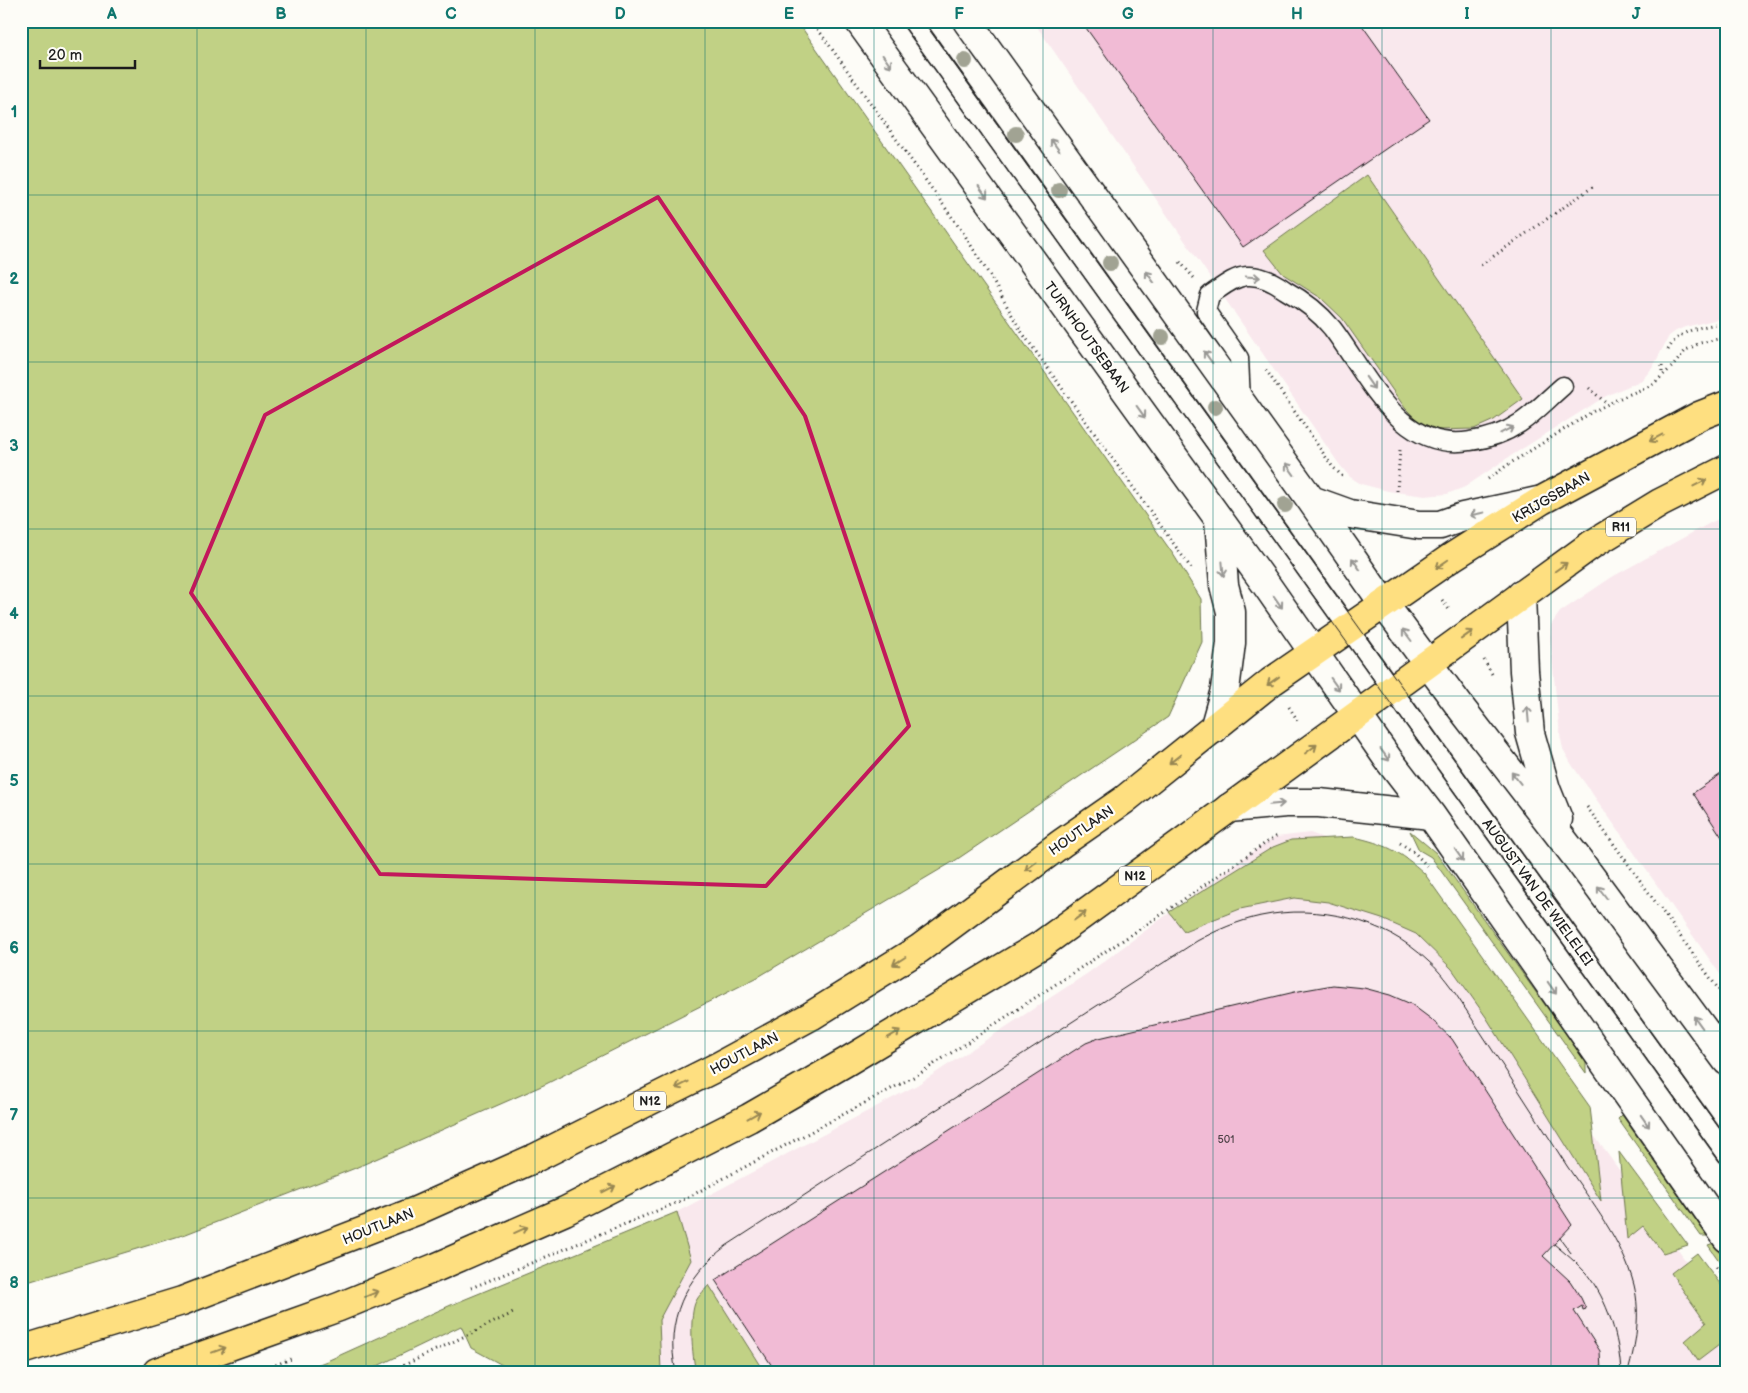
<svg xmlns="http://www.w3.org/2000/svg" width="1748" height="1393" font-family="'Balsamiq Sans',sans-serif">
<rect width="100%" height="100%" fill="#fdfcf7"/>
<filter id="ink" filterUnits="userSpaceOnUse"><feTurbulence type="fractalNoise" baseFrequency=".02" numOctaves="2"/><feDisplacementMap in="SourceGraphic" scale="10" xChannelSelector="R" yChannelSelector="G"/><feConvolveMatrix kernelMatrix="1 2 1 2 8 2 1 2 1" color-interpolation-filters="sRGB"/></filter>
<g filter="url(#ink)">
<path fill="#f9e8ed" d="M 1033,21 L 1727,21 L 1727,317 L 1685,327 L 1676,331 L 1669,336 L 1653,367 L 1642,380 L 1606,396 L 1506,459 L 1465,487 L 1447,494 L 1425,496 L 1388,491 L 1361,484 L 1350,477 L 1339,464 Z
M 1727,515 L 1727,984 L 1572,765 L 1563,749 L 1560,735 L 1550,638 L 1551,625 L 1560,612 L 1612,577 L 1710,523 Z
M 1310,833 L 1394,863 L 1727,1317 L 1727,1372 L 515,1372 L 451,1305 L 677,1212 L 917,1085 L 1088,973 L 1249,854 L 1276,837 Z"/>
<path fill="#c1d185" stroke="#6e7650" d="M 21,21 L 797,21 L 1173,554 L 1201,599 L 1202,642 L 1168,717 L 956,860 L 758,977 L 546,1084 L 353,1169 L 186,1234 L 21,1284 Z
M 1367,175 L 1523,399 L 1494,420 L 1474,429 L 1438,430 L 1419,422 L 1405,408 L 1342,318 L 1321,298 L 1283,274 L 1264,250 Z
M 1410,831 L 1436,853 L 1586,1062 L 1586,1073 L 1431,857 L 1419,850 Z
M 1354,837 C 1385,844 1400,851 1424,873 L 1590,1107 L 1601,1201 L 1486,1017 L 1452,969 L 1416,934 L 1382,919 L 1328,902 L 1294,898 L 1240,909 L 1184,931 L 1169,912 L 1273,847 L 1291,840 Z
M 1622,1115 L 1707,1236 L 1701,1236 L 1618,1119 Z
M 1619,1152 L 1688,1245 L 1663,1253 L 1643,1226 L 1627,1239 Z
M 677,1212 L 691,1260 L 659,1320 L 661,1372 L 515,1372 L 471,1348 L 461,1326 L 365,1372 L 298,1372 L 327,1361 L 451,1305 Z
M 1714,1243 L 1727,1261 L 1727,1272 L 1708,1245 Z
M 1697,1253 L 1727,1293 L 1727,1339 L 1698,1361 L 1685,1341 L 1706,1323 L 1671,1273 Z
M 709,1285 L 764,1372 L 696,1372 C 692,1357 689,1314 696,1301 C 699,1295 705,1290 709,1285 Z"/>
<path fill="#f1bbd5" stroke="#1c1c1c" d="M 1081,21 L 1359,21 L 1429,119 L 1243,247 Z
M 1727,770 L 1727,845 L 1693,793 Z
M 1333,985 L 1364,988 L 1390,995 L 1411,1004 L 1431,1019 L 1452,1039 L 1572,1225 L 1543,1256 L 1570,1281 L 1581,1298 L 1586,1309 L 1583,1310 L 1582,1306 L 1574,1311 L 1600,1351 L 1601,1372 L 776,1372 L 715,1280 L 1086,1043 L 1099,1038 L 1133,1030 L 1299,991 Z"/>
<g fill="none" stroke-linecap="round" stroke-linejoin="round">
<defs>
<path id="lane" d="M 912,21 L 1727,1155
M 1241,401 L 1239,358 L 1206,311 L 1210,295 C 1221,288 1233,277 1247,276 C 1261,275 1274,282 1285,290 C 1303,300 1319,312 1332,328 C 1368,375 1399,453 1470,441 C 1488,439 1505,433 1520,423 C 1535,413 1549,398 1563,386"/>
<path id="secondary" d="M 859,21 L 1265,583 L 1388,759 L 1431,815 L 1727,1238
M 967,21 L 1311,500 L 1384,604 L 1461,708 L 1577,858 L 1727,1061
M 1311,500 L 1350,514 L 1419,525 L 1440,525 L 1463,517 L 1538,501
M 1521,595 L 1524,671 L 1530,733 L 1546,789 L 1558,819
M 1214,729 L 1225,690 L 1231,643 L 1231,612 L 1224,585 L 1219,520
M 1229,808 L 1286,803 L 1319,803 L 1431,815"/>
<path id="primary" d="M 21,1350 L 182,1301 L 416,1211 L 535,1158 L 719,1066 L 811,1016 L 919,949 L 1062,843 L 1124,800 L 1271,682 L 1452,557 L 1542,500 L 1699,416 L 1727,405
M 157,1372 L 339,1307 L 437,1267 L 565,1211 L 749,1118 L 846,1062 L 1041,945 L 1591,545 L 1660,503 L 1727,469"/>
</defs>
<use href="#lane" stroke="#1c1c1c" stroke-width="21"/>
<use href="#secondary" stroke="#1c1c1c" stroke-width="31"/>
<use href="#primary" stroke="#1c1c1c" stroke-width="31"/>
<path stroke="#1c1c1c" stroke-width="3" stroke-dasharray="1 4" stroke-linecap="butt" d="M 812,21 L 964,234 L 990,276 L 1021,331 L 1191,568
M 1180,262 L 1194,278
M 1481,265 L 1594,186
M 1668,350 C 1679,328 1704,327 1727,322
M 1662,366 L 1662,376
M 1266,370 L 1332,466 L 1344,478
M 1589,388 L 1607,404
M 1488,479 L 1509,464 L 1592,412 L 1618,399 L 1652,385 L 1673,366 L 1686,350 L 1700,343 L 1727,337
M 1397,491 L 1400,450
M 1442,600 L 1450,611
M 1484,660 L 1492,674
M 1289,707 L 1298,721
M 1587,807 L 1727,1001
M 1400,843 L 1414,852 L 1427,866
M 1716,1267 L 1727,1281
M 471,1288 L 683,1200 L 919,1074 L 1155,919 L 1276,836
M 257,1372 L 291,1359
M 390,1372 L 513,1313"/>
<use href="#lane" stroke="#fdfcf7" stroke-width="18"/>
<use href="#secondary" stroke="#fdfcf7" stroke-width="28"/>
<use href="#primary" stroke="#fedf80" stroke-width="28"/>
<path stroke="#1c1c1c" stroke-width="1" d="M 900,21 L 1727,1171
M 923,21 L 1727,1139
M 1560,1238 L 1571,1253
M 1554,1244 C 1565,1253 1576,1262 1586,1273 C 1608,1300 1619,1338 1621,1372
M 676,1372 C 664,1321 686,1276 726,1246 L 1197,941 C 1217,930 1238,921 1261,916 C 1318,904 1385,919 1428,961 C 1437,968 1444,978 1451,987 C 1490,1046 1529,1106 1567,1166 C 1592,1203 1623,1242 1634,1285 C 1641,1314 1636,1344 1628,1372"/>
</g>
<g fill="#a1a393">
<circle cx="965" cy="61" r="8"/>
<circle cx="1016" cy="134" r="8"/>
<circle cx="1059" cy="190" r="8"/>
<circle cx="1110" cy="263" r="8"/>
<circle cx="1162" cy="337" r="8"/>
<circle cx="1215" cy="407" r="8"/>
<circle cx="1285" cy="505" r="8"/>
</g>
<defs><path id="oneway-shaft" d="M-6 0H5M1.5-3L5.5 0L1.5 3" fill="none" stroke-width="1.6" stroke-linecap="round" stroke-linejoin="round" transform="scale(1.25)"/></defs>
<g stroke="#989794">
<use href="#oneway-shaft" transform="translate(887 61) rotate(54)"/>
<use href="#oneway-shaft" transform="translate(1055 145) rotate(-126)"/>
<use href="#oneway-shaft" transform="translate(983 192) rotate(54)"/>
<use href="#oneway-shaft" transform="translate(1150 277) rotate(-126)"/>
<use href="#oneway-shaft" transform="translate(1253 277) rotate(4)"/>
<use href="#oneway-shaft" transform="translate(1208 357) rotate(-126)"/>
<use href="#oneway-shaft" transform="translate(1370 383) rotate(55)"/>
<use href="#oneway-shaft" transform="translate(1141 412) rotate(54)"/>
<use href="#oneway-shaft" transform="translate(1507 430) rotate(-27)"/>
<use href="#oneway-shaft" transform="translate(1290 469) rotate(-126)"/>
<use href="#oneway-shaft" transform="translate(1477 514) rotate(168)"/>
<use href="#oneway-shaft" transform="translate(1356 564) rotate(-125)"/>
<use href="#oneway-shaft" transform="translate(1223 569) rotate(85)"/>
<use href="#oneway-shaft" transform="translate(1278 602) rotate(55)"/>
<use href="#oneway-shaft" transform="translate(1407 635) rotate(-127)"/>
<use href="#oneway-shaft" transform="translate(1335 684) rotate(54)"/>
<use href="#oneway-shaft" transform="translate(1528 714) rotate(-95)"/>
<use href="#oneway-shaft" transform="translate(1385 755) rotate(54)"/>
<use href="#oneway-shaft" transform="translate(1516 778) rotate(-128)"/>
<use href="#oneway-shaft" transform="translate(1277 804) rotate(-5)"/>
<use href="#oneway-shaft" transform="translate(1459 855) rotate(55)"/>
<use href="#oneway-shaft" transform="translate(1602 892) rotate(-127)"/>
<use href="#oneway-shaft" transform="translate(1552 988) rotate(55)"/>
<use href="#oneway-shaft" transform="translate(1698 1022) rotate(-126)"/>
<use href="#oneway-shaft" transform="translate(1645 1121) rotate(55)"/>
</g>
<g stroke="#988753">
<use href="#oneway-shaft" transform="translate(1656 438) rotate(152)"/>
<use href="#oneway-shaft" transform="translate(1700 483) rotate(-27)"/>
<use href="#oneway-shaft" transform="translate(1442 564) rotate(145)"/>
<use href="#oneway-shaft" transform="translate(1561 567) rotate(-35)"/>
<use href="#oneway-shaft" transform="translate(1467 635) rotate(-36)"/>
<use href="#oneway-shaft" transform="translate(1273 681) rotate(144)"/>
<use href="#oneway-shaft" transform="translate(1311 749) rotate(-37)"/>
<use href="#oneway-shaft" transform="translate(1175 759) rotate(142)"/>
<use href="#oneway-shaft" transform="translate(1031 866) rotate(143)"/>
<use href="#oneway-shaft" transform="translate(1080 916) rotate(-36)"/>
<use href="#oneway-shaft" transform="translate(899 961) rotate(148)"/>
<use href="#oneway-shaft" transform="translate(894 1034) rotate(-31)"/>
<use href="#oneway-shaft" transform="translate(682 1085) rotate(153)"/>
<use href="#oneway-shaft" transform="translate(754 1115) rotate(-29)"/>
<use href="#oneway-shaft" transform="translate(609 1189) rotate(-27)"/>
<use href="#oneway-shaft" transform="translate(521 1230) rotate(-24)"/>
<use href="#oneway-shaft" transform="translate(372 1294) rotate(-22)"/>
<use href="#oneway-shaft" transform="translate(219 1350) rotate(-20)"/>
</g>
</g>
<path fill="none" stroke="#c2185b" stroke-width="4" stroke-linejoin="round" d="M 658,197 L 805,416 L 909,726 L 766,886 L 380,874 L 191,593 L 265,415 Z"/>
<path fill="none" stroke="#0f766e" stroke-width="1" stroke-opacity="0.55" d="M 197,21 L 197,1372M 366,21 L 366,1372M 535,21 L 535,1372M 705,21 L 705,1372M 874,21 L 874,1372M 1043,21 L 1043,1372M 1213,21 L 1213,1372M 1382,21 L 1382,1372M 1551,21 L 1551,1372M 21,195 L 1727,195M 21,362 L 1727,362M 21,529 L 1727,529M 21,696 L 1727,696M 21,864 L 1727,864M 21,1031 L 1727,1031M 21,1198 L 1727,1198"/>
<g text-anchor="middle" stroke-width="4.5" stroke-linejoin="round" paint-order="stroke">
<g font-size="11" fill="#51444a">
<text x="1226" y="1143">501</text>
</g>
<g fill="#fdfcf7" stroke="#605f5e" stroke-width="1">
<rect x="1606" y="517.5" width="30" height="19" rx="4"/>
<rect x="1119" y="866.5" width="32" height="19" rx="4"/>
<rect x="634" y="1091.5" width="32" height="19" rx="4"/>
</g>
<g font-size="12" font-weight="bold" fill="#1c1c1c">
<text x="1621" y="531">R11</text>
<text x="1135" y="880">N12</text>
<text x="650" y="1105">N12</text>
</g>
<g font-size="14" fill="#1c1c1c" stroke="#fdfcf7">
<text transform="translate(1087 337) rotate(54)" y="5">TURNHOUTSEBAAN</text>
<text transform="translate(1551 497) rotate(-30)" y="5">KRIJGSBAAN</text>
<text transform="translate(1081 830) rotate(-35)" y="5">HOUTLAAN</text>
<text transform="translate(1538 892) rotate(54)" y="5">AUGUST VAN DE WIELELEI</text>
<text transform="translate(744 1053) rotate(-28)" y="5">HOUTLAAN</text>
<text transform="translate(378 1226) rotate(-22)" y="5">HOUTLAAN</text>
</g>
</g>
<rect width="1748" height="1393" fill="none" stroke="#fdfcf7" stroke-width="55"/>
<path d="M40 60v8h95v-8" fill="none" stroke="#1c1c1c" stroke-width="2.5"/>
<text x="48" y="60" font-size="15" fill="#1c1c1c" stroke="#fdfcf7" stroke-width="4" paint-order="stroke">20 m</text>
<rect x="28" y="28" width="1692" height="1338" fill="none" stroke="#0f766e" stroke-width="2"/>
<g font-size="16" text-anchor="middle" font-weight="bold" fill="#0f766e">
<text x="112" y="19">A</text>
<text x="281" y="19">B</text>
<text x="451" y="19">C</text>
<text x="620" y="19">D</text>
<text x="789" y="19">E</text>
<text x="959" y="19">F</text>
<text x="1128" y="19">G</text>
<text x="1297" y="19">H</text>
<text x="1467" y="19">I</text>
<text x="1636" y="19">J</text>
<text x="14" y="117">1</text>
<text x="14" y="284">2</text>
<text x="14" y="451">3</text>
<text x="14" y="619">4</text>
<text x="14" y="786">5</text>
<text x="14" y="953">6</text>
<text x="14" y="1120">7</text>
<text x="14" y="1288">8</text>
</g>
</svg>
